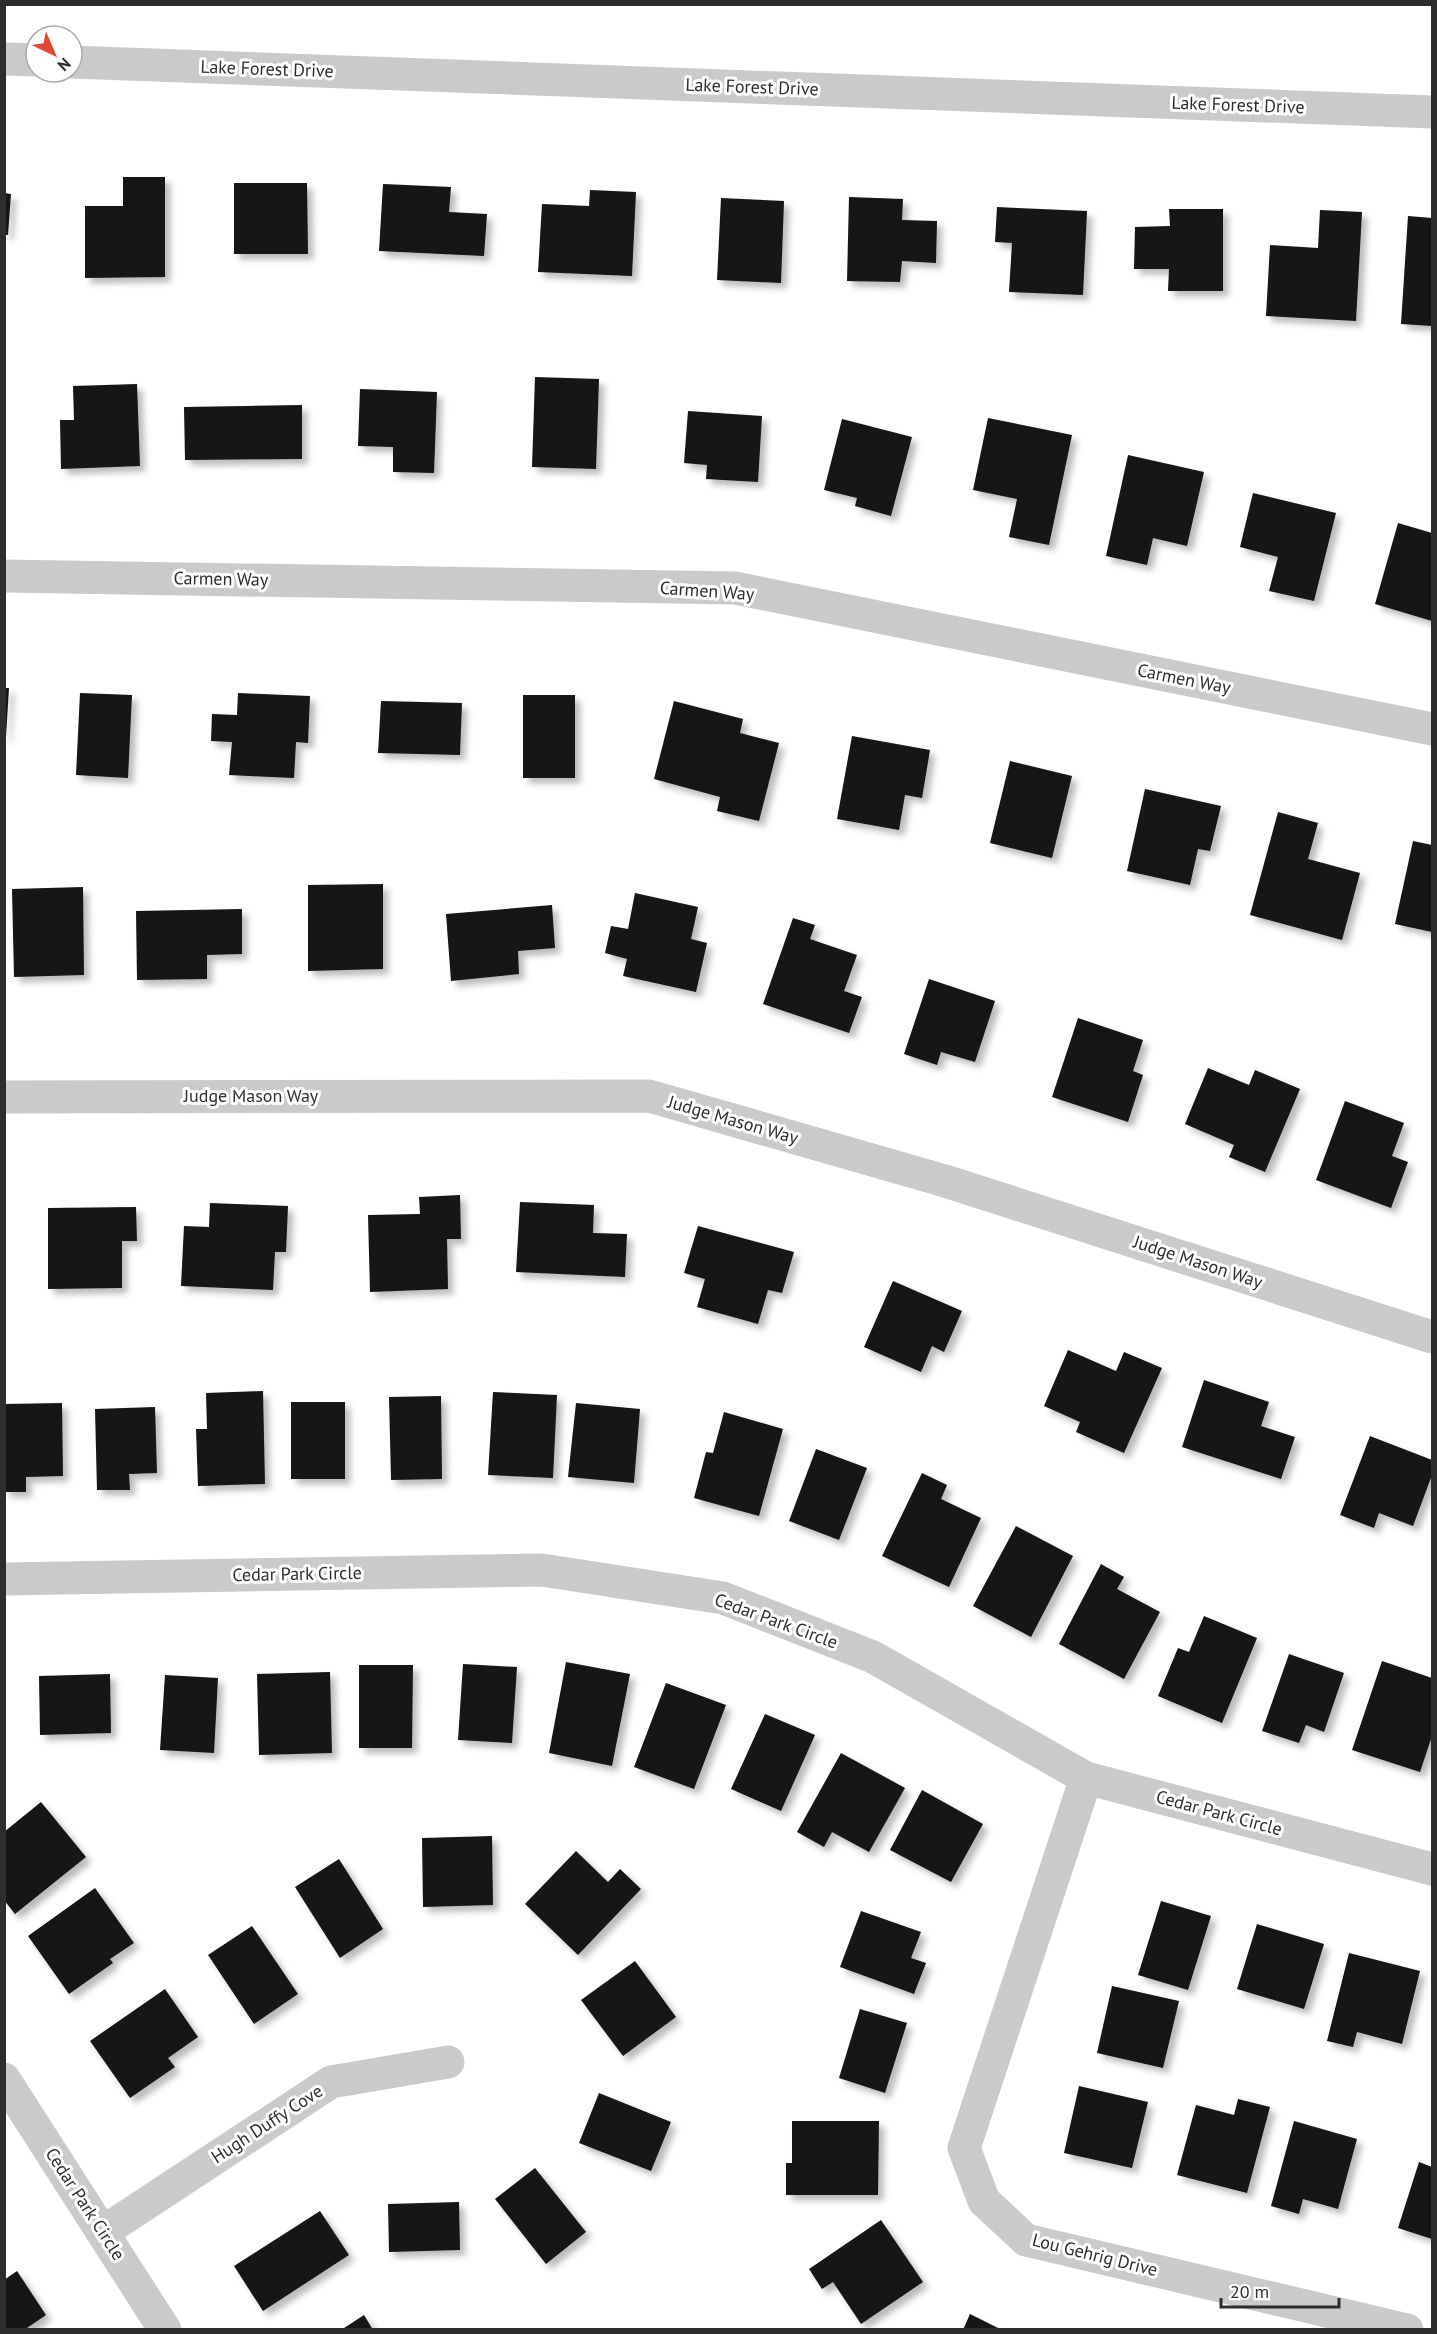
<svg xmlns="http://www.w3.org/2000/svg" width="1437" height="2334" font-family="'PT Sans',sans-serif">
<defs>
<filter id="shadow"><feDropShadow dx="5.5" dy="5.5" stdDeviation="3" flood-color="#0004"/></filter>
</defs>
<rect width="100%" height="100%" fill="#fff"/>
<path fill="#141414" filter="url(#shadow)" d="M 123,177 L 165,177 L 165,277 L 85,278 L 85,206 L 123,206 Z
M 234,183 L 307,183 L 308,254 L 234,254 Z
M 383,184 L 451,187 L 449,212 L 487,214 L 484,256 L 379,251 Z
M 590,190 L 636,192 L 632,276 L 538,272 L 542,204 L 589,206 Z
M 4,193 L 11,194 L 8,235 L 4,235 Z
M 849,197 L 903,199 L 902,220 L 937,221 L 936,263 L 902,261 L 900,282 L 847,281 Z
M 721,198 L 784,201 L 781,283 L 717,280 Z
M 997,207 L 1087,211 L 1083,295 L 1009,292 L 1012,243 L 995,242 Z
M 1169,209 L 1223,209 L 1223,291 L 1168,291 L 1169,269 L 1134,269 L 1135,227 L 1170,226 Z
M 1320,210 L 1362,212 L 1356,321 L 1266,316 L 1270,245 L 1318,248 Z
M 1408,216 L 1432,218 L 1432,326 L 1401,324 Z
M 535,377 L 599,379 L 596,469 L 532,467 Z
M 137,384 L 140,466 L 61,469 L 60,420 L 74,420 L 73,386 Z
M 360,389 L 437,392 L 434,473 L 393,472 L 393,447 L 358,446 Z
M 302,405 L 302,459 L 185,460 L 184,407 Z
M 688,411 L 762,416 L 758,482 L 706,479 L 707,465 L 684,463 Z
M 988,418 L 1072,435 L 1049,545 L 1009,537 L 1017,499 L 973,490 Z
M 842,419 L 912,437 L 891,516 L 855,506 L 857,498 L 824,490 Z
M 1128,455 L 1204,472 L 1187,546 L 1153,538 L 1147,565 L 1106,556 Z
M 1253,493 L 1336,513 L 1314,601 L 1269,591 L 1278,557 L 1240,547 Z
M 1398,523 L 1432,533 L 1432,621 L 1375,604 Z
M 4,688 L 9,688 L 6,737 L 4,737 Z
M 80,693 L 132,695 L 128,778 L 76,775 Z
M 238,693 L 310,696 L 308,743 L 296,742 L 294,778 L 229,775 L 232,742 L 211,741 L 212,714 L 237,715 Z
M 523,695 L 575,695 L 575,778 L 523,778 Z
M 381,701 L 462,703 L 460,755 L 378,753 Z
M 674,701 L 743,719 L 740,733 L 779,743 L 759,821 L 717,811 L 720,797 L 654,779 Z
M 852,736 L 930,750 L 922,798 L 905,795 L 899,830 L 837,819 Z
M 1010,761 L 1072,776 L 1052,858 L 990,843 Z
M 1145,789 L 1221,806 L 1210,851 L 1198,849 L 1190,885 L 1127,871 Z
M 1278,812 L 1318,823 L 1308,859 L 1360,873 L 1342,940 L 1250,915 Z
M 1413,841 L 1432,845 L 1432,932 L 1395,924 Z
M 383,884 L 383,969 L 308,971 L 308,885 Z
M 83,887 L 84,975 L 14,977 L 12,889 Z
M 635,893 L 698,907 L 691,939 L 707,943 L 696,992 L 623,976 L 627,959 L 605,953 L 611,926 L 628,929 Z
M 552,905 L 555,948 L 518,951 L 519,974 L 451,981 L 446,914 Z
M 242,909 L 242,954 L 207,955 L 207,979 L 137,980 L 136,911 Z
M 793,918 L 815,925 L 810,939 L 857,955 L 844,991 L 862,997 L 849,1033 L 763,1004 Z
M 929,979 L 995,1001 L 975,1062 L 941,1052 L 937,1065 L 904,1054 Z
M 1078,1018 L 1143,1040 L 1133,1071 L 1143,1075 L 1128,1122 L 1052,1097 Z
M 1208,1068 L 1249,1085 L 1255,1070 L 1300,1089 L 1265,1172 L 1229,1157 L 1234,1145 L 1185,1124 Z
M 1345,1101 L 1404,1123 L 1392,1156 L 1408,1162 L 1391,1208 L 1316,1180 Z
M 460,1195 L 461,1239 L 447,1239 L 448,1289 L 370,1292 L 368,1215 L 420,1214 L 419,1197 Z
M 520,1202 L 594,1205 L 593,1233 L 627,1234 L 625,1277 L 516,1272 Z
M 210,1203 L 288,1206 L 286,1252 L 275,1252 L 273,1290 L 181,1286 L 184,1226 L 209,1227 Z
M 136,1207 L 137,1241 L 122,1241 L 122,1288 L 48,1289 L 48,1208 Z
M 698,1226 L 794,1252 L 782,1293 L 768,1290 L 758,1324 L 697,1307 L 705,1279 L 684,1273 Z
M 893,1281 L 962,1311 L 944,1352 L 932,1346 L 921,1372 L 864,1347 Z
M 1068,1350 L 1116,1371 L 1124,1352 L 1162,1368 L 1124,1453 L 1076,1432 L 1080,1422 L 1044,1406 Z
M 1204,1380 L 1269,1402 L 1261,1426 L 1295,1437 L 1281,1479 L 1182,1447 Z
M 263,1391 L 265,1484 L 198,1486 L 196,1429 L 207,1429 L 206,1393 Z
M 493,1392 L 557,1395 L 553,1478 L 488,1475 Z
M 441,1396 L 442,1479 L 391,1480 L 389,1397 Z
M 291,1402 L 345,1402 L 345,1479 L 291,1479 Z
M 62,1403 L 63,1476 L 26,1477 L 26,1492 L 4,1492 L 4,1404 Z
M 576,1403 L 640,1409 L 634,1483 L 568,1477 Z
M 155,1407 L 157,1473 L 129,1474 L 130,1490 L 97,1490 L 95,1409 Z
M 724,1412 L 783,1429 L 759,1516 L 694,1498 L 706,1452 L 713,1453 Z
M 1370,1436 L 1432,1460 L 1432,1475 L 1413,1526 L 1379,1513 L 1374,1528 L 1340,1515 Z
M 816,1449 L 867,1468 L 839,1540 L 789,1521 Z
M 922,1473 L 947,1485 L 941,1499 L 981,1518 L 949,1587 L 882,1556 Z
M 1016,1526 L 1073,1556 L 1031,1637 L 973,1606 Z
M 1101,1564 L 1124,1577 L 1117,1589 L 1160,1612 L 1124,1679 L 1059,1644 Z
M 1204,1616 L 1257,1638 L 1222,1723 L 1158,1696 L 1178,1648 L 1189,1652 Z
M 1289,1654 L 1344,1673 L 1324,1732 L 1306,1725 L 1299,1743 L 1262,1731 Z
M 1382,1661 L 1432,1678 L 1432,1736 L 1420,1772 L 1352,1750 Z
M 566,1662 L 630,1674 L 612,1766 L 549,1753 Z
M 463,1664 L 517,1667 L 512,1743 L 458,1740 Z
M 359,1665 L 413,1665 L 412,1748 L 359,1748 Z
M 330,1672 L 332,1753 L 259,1755 L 257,1674 Z
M 110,1674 L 111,1733 L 40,1735 L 39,1676 Z
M 165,1675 L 218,1678 L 214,1753 L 160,1750 Z
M 666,1683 L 726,1705 L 694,1789 L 634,1767 Z
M 765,1714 L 815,1735 L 781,1811 L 731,1789 Z
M 841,1753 L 905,1788 L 869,1852 L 832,1832 L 824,1847 L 797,1832 Z
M 922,1790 L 983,1824 L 951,1882 L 890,1850 Z
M 41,1802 L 86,1857 L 15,1914 L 4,1900 L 4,1832 Z
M 492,1836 L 493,1905 L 423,1907 L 422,1838 Z
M 576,1851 L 608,1882 L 620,1869 L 641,1889 L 578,1955 L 525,1904 Z
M 339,1859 L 383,1929 L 340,1958 L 295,1887 Z
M 95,1888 L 134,1943 L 110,1959 L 113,1963 L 69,1994 L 28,1936 Z
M 1161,1901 L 1211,1916 L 1188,1990 L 1138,1975 Z
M 861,1911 L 921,1932 L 911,1958 L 926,1963 L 914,1994 L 840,1967 Z
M 1257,1924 L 1324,1944 L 1304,2009 L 1237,1989 Z
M 252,1926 L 298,1994 L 254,2024 L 208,1955 Z
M 1349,1953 L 1420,1971 L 1402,2044 L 1357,2032 L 1353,2047 L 1327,2041 Z
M 635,1961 L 676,2017 L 623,2056 L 581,2000 Z
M 1112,1986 L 1179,2001 L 1163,2068 L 1097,2053 Z
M 165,1989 L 198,2037 L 168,2058 L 175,2067 L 130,2098 L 90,2041 Z
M 860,2009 L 907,2023 L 885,2093 L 839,2078 Z
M 1079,2086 L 1148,2102 L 1132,2168 L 1064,2153 Z
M 599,2093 L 671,2122 L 651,2171 L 579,2143 Z
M 1238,2099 L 1270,2107 L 1247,2193 L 1177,2175 L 1196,2105 L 1234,2115 Z
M 792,2121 L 879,2121 L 878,2195 L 786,2195 L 786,2163 L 792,2163 Z
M 1294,2121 L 1357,2139 L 1338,2209 L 1303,2199 L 1299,2214 L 1271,2206 Z
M 1419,2162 L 1432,2167 L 1432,2239 L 1398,2228 Z
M 535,2168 L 586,2232 L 546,2264 L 495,2199 Z
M 459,2202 L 460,2250 L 389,2252 L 388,2204 Z
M 320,2211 L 349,2255 L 263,2311 L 234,2266 Z
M 881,2220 L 923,2282 L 861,2324 L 833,2282 L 822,2289 L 809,2269 Z
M 17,2271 L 46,2315 L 24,2330 L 4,2330 L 4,2280 Z
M 970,2314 L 1002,2330 L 963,2330 Z
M 364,2315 L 373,2330 L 341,2330 Z"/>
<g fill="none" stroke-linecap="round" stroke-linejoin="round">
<path stroke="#cacaca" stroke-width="33" d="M 4,59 L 36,60
M 72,62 L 1432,112
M 4,576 L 735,588 L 1432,729
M 4,1097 L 649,1096 L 945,1181 L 1432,1337
M 4,1579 L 542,1570 L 723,1598 L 873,1657 L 1086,1778 L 1432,1869
M 1086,1778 L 964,2148 L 984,2201 L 1026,2240 L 1407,2330
M 4,2079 L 165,2330
M 103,2232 L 331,2082 L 448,2062"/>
</g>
<g text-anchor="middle" stroke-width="6" stroke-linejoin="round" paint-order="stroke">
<g font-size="18" fill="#2d2d2d" stroke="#fff">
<text transform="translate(267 69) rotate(2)" y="6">Lake Forest Drive</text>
<text transform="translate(752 87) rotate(2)" y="6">Lake Forest Drive</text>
<text transform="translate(1238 105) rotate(2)" y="6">Lake Forest Drive</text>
<text transform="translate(221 579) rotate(1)" y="6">Carmen Way</text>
<text transform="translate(707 591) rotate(4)" y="6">Carmen Way</text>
<text transform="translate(1184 679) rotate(11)" y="6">Carmen Way</text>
<text x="251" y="1102">Judge Mason Way</text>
<text transform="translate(733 1120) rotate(16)" y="6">Judge Mason Way</text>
<text transform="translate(1198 1262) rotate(18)" y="6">Judge Mason Way</text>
<text transform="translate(297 1574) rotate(-1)" y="6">Cedar Park Circle</text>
<text transform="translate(776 1621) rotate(20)" y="6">Cedar Park Circle</text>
<text transform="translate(1219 1813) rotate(15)" y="6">Cedar Park Circle</text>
<text transform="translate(267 2124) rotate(-33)" y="6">Hugh Duffy Cove</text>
<text transform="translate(85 2204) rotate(57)" y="6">Cedar Park Circle</text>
<text transform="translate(1095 2255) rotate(14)" y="6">Lou Gehrig Drive</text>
</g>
</g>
<rect width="1437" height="2334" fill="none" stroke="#2d2d2d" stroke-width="12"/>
<g transform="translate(54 54) rotate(136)"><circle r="28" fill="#ffffff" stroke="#ababab" stroke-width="1.5"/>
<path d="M0-4.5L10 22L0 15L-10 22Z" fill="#e34731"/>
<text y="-9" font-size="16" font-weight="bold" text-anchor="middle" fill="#2d2d2d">N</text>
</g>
<path d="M1221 2298v9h118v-9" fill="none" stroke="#2d2d2d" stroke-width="3"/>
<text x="1230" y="2298" font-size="18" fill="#2d2d2d" stroke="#ffffff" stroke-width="4.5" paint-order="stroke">20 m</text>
</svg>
